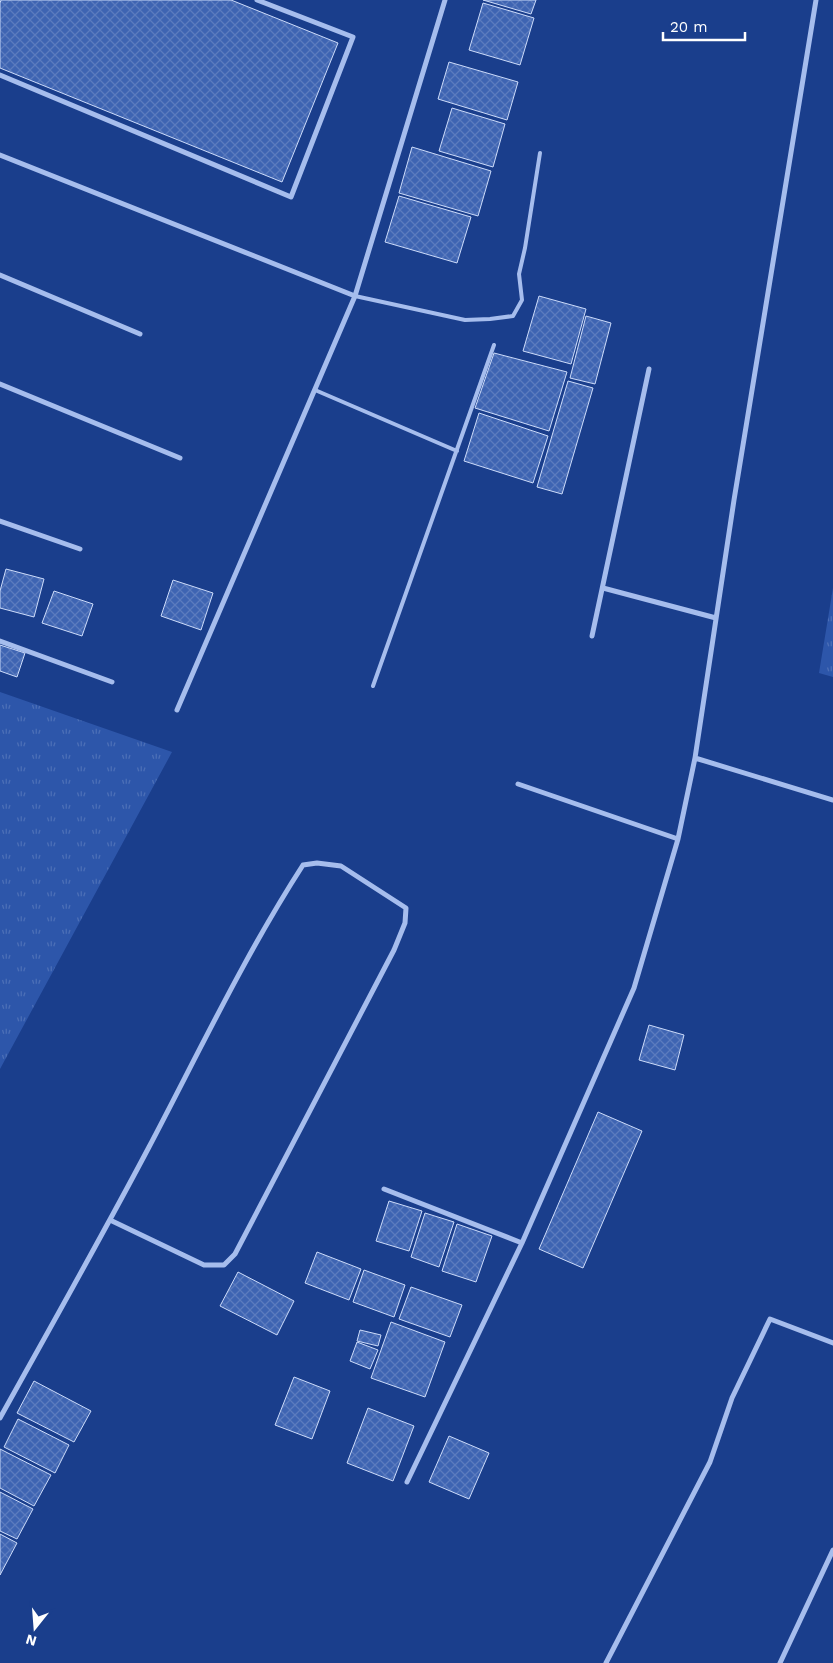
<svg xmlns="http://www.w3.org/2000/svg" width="833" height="1663" font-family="'Work Sans',sans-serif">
<defs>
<pattern id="grass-tufts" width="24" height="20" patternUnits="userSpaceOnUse" patternTransform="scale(1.25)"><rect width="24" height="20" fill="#2d56aa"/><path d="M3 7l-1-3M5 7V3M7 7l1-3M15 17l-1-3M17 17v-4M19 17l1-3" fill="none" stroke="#4c6fb7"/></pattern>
<pattern id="building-cross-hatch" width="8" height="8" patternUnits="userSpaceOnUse" patternTransform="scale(1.25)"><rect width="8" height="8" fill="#3e64b2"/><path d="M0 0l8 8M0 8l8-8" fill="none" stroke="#5b7bbe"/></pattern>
</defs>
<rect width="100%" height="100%" fill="#1a3e8c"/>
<path fill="url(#grass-tufts)" d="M 833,588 L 833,677 L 819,673 Z
M 0,692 L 172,752 L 0,1069 Z"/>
<path fill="url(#building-cross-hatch)" stroke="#ccdbfa" d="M 1,0 L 231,0 L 338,43 L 282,182 L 0,68 L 0,3 Z
M 483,0 L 536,0 L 531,14 Z
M 483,3 L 534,18 L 520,65 L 469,50 Z
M 449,62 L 518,82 L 507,120 L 438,99 Z
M 452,108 L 505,124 L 493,167 L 439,151 Z
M 412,147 L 491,171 L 478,216 L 399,193 Z
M 399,196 L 471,217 L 457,263 L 385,242 Z
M 539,296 L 586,309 L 571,364 L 523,351 Z
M 586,316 L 611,323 L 595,384 L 570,378 Z
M 494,353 L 567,372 L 549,431 L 475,408 Z
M 568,381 L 593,388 L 562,494 L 537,487 Z
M 479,413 L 548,436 L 533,483 L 464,461 Z
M 6,569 L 44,579 L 34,617 L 0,608 L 0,591 Z
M 173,580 L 213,593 L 201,630 L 161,616 Z
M 54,591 L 93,604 L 82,636 L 42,623 Z
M 0,645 L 25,653 L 17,677 L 0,671 Z
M 649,1025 L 684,1035 L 675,1070 L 639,1060 Z
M 598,1112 L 642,1131 L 583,1268 L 539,1249 Z
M 389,1201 L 422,1211 L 409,1251 L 376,1241 Z
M 425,1213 L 454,1222 L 439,1267 L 411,1257 Z
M 457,1224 L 492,1236 L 476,1282 L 442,1271 Z
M 317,1252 L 361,1269 L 349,1300 L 305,1283 Z
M 364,1270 L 405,1285 L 394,1317 L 353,1302 Z
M 238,1272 L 294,1301 L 277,1335 L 220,1306 Z
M 411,1287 L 462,1305 L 450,1337 L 399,1319 Z
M 391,1322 L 445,1342 L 425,1397 L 371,1378 Z
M 360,1330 L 381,1335 L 378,1346 L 357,1341 Z
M 357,1342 L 378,1350 L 370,1369 L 350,1361 Z
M 294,1377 L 330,1391 L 312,1439 L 275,1425 Z
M 34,1381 L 91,1411 L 74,1442 L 17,1413 Z
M 368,1408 L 414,1426 L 393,1481 L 347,1463 Z
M 18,1419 L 69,1445 L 55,1473 L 4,1447 Z
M 449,1436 L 489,1453 L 469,1499 L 429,1482 Z
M 0,1449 L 51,1475 L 34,1506 L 0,1488 Z
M 0,1492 L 33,1509 L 17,1539 L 0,1531 Z
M 0,1534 L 17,1543 L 0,1575 Z"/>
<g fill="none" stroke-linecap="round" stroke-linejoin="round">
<path stroke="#a6bded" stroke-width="4" d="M 355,296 L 465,320 L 490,319 L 513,316 L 522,300 L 519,274 L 525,248 L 540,153
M 315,390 L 457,451
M 373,686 L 494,345"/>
<path stroke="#a6bded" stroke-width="5" d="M 0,75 L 291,197 L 353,37 L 257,0
M 0,155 L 355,296
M 0,275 L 140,334
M 0,384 L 180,458
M 0,521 L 80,549
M 603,588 L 716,618
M 592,636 L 649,369
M 0,641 L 112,682
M 177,710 L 355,296 L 445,0
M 695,758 L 833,800
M 518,784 L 678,839
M 384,1189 L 522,1243
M 0,1418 C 50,1328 101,1238 149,1147 C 199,1052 245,955 303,865 L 317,863 L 341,866 L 406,908 L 405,923 L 394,950 L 235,1254 L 224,1265 L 204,1265 L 110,1220
M 407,1482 L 522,1243 L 634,988 L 678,839 L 695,758 L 734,500 L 816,0
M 606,1663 L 710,1462 L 732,1398 L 770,1319 L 833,1343
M 780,1663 L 833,1550"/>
</g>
<g transform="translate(35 1628) rotate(197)" stroke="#1a3e8c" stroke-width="4" paint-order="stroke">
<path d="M0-4L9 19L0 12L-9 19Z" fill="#ffffff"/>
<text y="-8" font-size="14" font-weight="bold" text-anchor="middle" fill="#ffffff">N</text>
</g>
<path d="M663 32v8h82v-8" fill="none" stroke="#ffffff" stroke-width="2.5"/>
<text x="670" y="32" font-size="15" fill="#ffffff" stroke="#1a3e8c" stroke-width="4" paint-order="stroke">20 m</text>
</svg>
